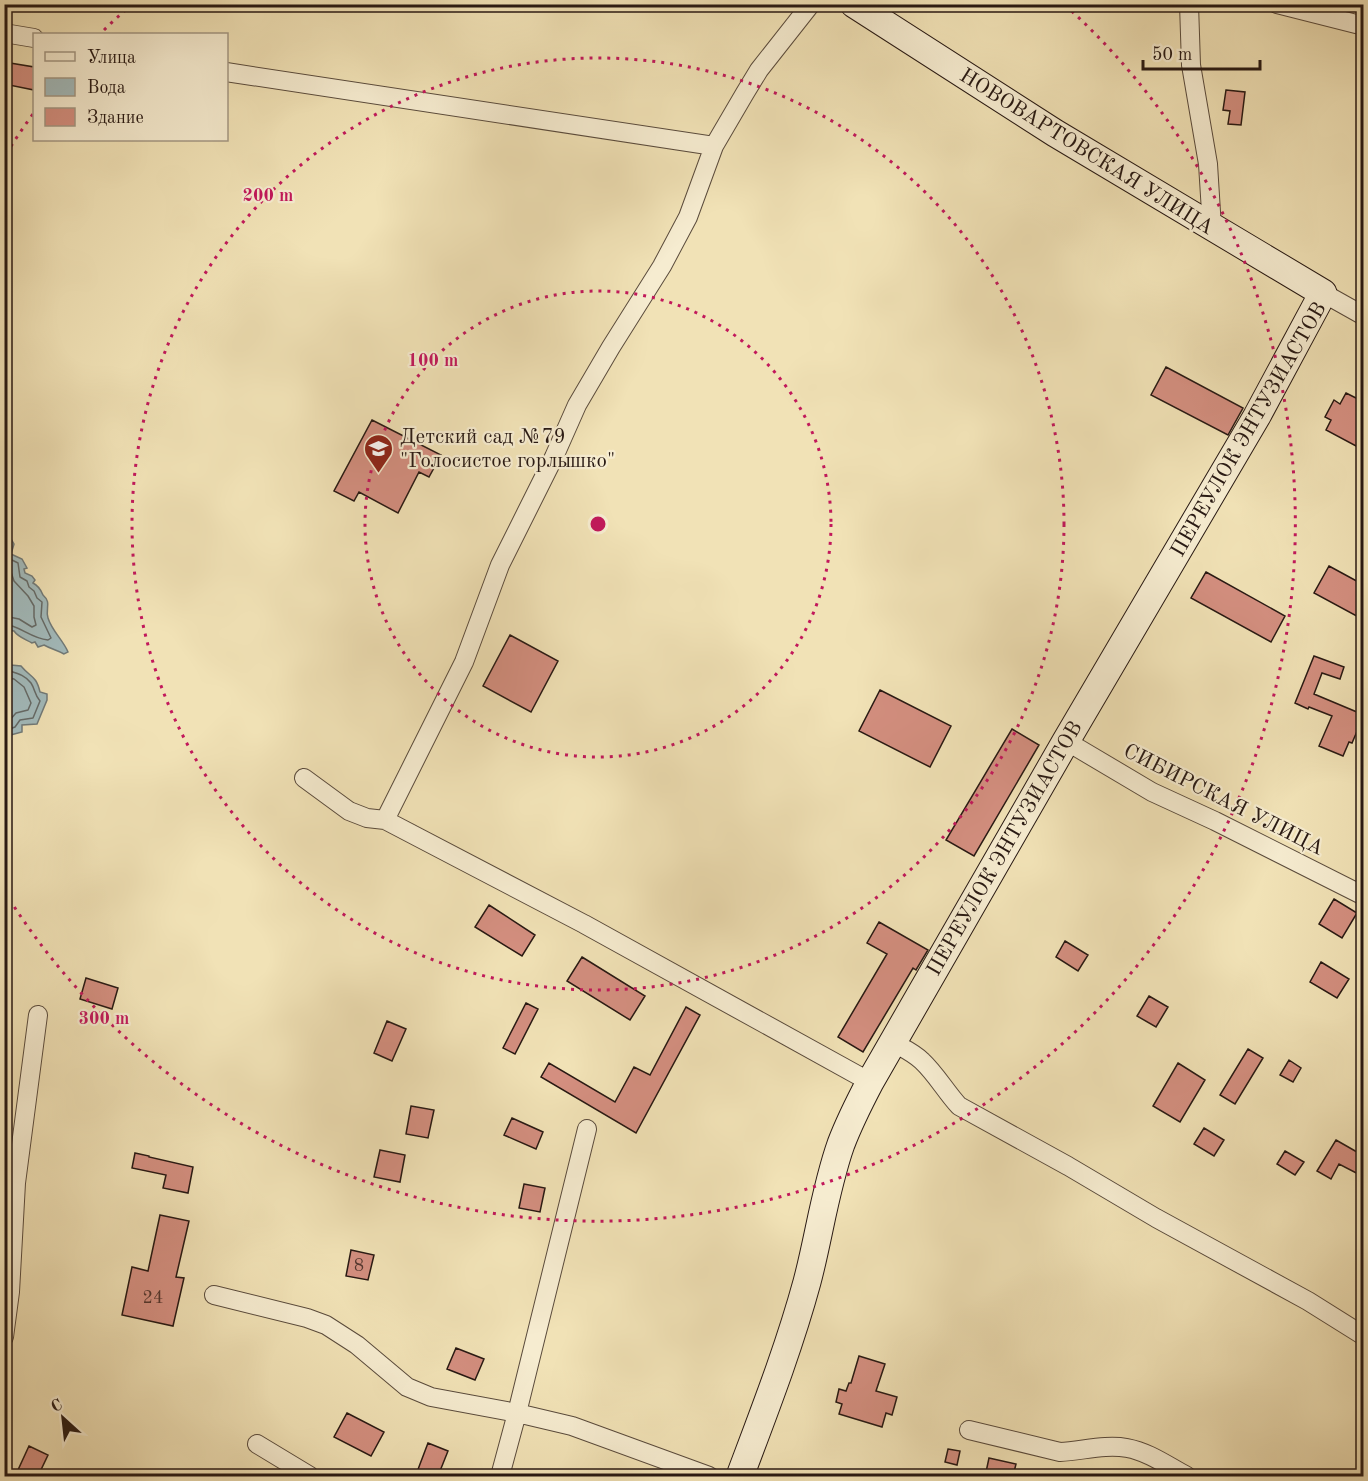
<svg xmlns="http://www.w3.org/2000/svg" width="1368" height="1481" font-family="'Old Standard TT',serif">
<rect width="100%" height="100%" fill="#f1e2b6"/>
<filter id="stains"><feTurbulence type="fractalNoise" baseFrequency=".00333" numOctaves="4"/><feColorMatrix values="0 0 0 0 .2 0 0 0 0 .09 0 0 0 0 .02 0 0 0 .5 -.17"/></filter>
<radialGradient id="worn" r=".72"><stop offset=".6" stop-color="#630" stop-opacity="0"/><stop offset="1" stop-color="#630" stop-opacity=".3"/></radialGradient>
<path fill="#a2babb" stroke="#717a78" stroke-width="1.5" d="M 10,537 L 14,544 L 11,554 L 22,559 L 27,568 L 24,569 L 25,573 L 32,576 L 35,580 L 33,583 C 39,586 41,590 43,595 C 52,603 45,608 48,618 C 52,631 63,640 68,652 L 64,654 C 57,650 51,649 44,645 L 38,647 L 35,642 L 32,643 C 25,639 18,637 14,631 L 7,630 L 5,627 L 5,538 Z
M 4,663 L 11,665 L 21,666 C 31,678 36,675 40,692 L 47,694 L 47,700 L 37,724 L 22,725 L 22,732 L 7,736 L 5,740 Z"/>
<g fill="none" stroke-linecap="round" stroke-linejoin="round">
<path stroke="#656a67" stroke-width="1.5" d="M 4,543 L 7,546 L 5,552 L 6,557 L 18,563 L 20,577 L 27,581 L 29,587 L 34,591 L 37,598 L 42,602 L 41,617 L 51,638 L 48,640 C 30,638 21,626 4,624
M 4,565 L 10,569 L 14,581 L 28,596 L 34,606 L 34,617 L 36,625 L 32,627 L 19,619 L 4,616
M 4,669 C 15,673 24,674 31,683 C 35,689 34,694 40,701 L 33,718 L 20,720 L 15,727 L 4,731
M 4,677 L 14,679 L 24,687 L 31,703 L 28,710 L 16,713 L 9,721 L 4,723"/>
</g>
<path fill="#d48f80" stroke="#281913" stroke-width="1.5" d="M 4,62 L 34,67 L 34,90 L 4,84 Z
M 1226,90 L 1245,92 L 1241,125 L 1228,124 L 1230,111 L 1223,110 Z
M 1166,367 L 1243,408 L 1228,435 L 1151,395 Z
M 1346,393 L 1364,402 L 1364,432 L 1356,446 L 1326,430 L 1331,420 L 1325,417 L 1334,400 L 1340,404 Z
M 372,420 L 441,455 L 429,477 L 419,472 L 398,513 L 359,492 L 354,501 L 334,491 Z
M 1329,566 L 1364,585 L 1364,620 L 1314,593 Z
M 1206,572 L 1285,616 L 1271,642 L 1191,598 Z
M 510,635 L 558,661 L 531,712 L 483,686 Z
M 1314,656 L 1344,667 L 1340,679 L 1322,673 L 1314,694 L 1364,715 L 1352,743 L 1349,742 L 1343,756 L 1319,746 L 1332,716 L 1309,707 L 1308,709 L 1295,703 Z
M 880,690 L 951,726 L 930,767 L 859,731 Z
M 1012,729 L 1039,745 L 974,856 L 946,840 Z
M 1334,899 L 1357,913 L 1342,938 L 1319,924 Z
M 489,905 L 535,935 L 522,956 L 475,927 Z
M 879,922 L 928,950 L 916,970 L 913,968 L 863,1052 L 838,1037 L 887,954 L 867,943 Z
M 1065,941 L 1088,955 L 1078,971 L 1056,957 Z
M 582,957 L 645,996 L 630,1020 L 567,981 Z
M 1321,962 L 1349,979 L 1337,998 L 1310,982 Z
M 86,978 L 118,988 L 112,1009 L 80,999 Z
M 1149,996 L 1168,1007 L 1156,1027 L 1137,1016 Z
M 526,1003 L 538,1009 L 515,1054 L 503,1048 Z
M 686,1007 L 700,1015 L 636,1133 L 541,1077 L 549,1063 L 615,1102 L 634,1067 L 650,1075 Z
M 387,1021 L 406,1029 L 392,1061 L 374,1053 Z
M 1248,1049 L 1263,1058 L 1235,1104 L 1220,1095 Z
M 1289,1060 L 1301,1068 L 1293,1082 L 1280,1075 Z
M 1178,1063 L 1205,1080 L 1180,1122 L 1153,1106 Z
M 411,1106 L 434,1110 L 428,1138 L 406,1134 Z
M 512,1118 L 543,1132 L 536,1149 L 504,1135 Z
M 1204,1128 L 1224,1140 L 1214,1156 L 1194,1144 Z
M 1336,1140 L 1364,1156 L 1364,1177 L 1339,1164 L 1331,1179 L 1317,1171 Z
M 380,1150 L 405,1155 L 400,1182 L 374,1177 Z
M 1285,1151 L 1304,1162 L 1295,1175 L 1277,1164 Z
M 135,1153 L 149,1156 L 149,1157 L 193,1167 L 188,1193 L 163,1188 L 166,1175 L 132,1168 Z
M 524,1184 L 545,1188 L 540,1212 L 519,1208 Z
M 160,1215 L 189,1221 L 176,1277 L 184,1278 L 173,1326 L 122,1315 L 132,1267 L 148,1271 Z
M 351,1250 L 374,1255 L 368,1280 L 346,1276 Z
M 456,1348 L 484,1359 L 475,1380 L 447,1369 Z
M 859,1356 L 885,1364 L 876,1391 L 897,1397 L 892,1415 L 886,1413 L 882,1427 L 839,1414 L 842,1404 L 836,1402 L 839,1389 L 846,1391 L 849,1383 L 851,1383 Z
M 347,1413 L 384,1432 L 371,1456 L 334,1437 Z
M 428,1443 L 448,1451 L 438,1476 L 428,1476 L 417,1472 Z
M 29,1446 L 48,1455 L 38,1476 L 31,1476 L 18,1470 Z
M 948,1449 L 960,1451 L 957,1465 L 945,1462 Z
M 989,1458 L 1016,1464 L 1013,1476 L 1003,1476 L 986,1472 Z"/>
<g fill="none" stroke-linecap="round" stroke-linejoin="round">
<defs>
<path id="minor" d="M 1189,4 L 1191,65 L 1208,164 L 1212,228
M 1277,4 L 1364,26
M 4,33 L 34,38
M 226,72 L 714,146
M 1323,293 L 1364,316
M 1066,741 L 1152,792 L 1215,821 L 1364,896
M 304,778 L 349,811 L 367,818 L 385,820 L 584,924 L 870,1082
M 385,820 L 464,662 L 500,565 L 554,457 L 577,405 L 611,347 L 662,266 L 688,217 L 714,146 L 745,93 L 759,70 L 811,4
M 894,1043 C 903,1048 914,1053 922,1061 C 936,1074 946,1092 959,1106 L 1068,1166 L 1156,1218 L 1308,1301 L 1364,1336
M 214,1295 L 307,1318 L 326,1325 L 357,1345 L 407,1387 L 431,1397 L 517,1413 L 572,1426 L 709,1476
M 4,1337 L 10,1292 L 16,1183 L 38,1015
M 969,1430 L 1060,1452 C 1082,1451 1105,1444 1127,1448 C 1149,1452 1168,1466 1187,1476
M 257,1444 L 310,1476
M 500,1476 L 517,1413 L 587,1129"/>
<path id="secondary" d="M 740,1476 C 764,1412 789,1348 807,1282 C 819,1237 825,1189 841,1144 C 849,1123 859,1103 870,1082 L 1066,741 L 1257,416 L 1323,293 L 1055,133 L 854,4"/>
</defs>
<use href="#minor" stroke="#5a4b3c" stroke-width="20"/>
<use href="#secondary" stroke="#281913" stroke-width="29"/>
<use href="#minor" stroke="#f6ecd0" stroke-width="18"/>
<use href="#secondary" stroke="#f6ecd0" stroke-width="27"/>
</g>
<g fill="none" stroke="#c2185b" stroke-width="3" stroke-dasharray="3 6">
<circle cx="598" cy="524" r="233"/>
<circle cx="598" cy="524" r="466"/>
<path d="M6 154A698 698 0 0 1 33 114M104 30A698 698 0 0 1 131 5M1065 5A698 698 0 1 1 6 894"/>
</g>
<defs>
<symbol id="school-pin" viewBox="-11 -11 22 30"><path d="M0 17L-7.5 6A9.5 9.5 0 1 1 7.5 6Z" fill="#8f2418" stroke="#f6ecd0"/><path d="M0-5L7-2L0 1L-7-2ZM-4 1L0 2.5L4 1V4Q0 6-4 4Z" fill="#fff"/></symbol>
</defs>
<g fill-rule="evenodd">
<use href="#school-pin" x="362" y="432" width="33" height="45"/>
</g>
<g text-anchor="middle" stroke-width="4.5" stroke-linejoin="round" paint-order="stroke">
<g font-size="18" fill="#53362e">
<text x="359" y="1271">8</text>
<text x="153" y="1303">24</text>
</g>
<g font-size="21" fill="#281913" stroke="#f6ecd0">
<text transform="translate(1087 151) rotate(32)" y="7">НОВОВАРТОВСКАЯ УЛИЦА</text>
<text transform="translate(1248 429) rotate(-60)" y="7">ПЕРЕУЛОК ЭНТУЗИАСТОВ</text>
<text transform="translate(1224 799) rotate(27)" y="7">СИБИРСКАЯ УЛИЦА</text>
<text transform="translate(1004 848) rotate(-60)" y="7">ПЕРЕУЛОК ЭНТУЗИАСТОВ</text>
</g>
<g font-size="21" fill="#281913" stroke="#f6ecd0" text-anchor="start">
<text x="400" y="443">Детский сад №79<tspan x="400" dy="24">"Голосистое горлышко"</tspan></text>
</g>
</g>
<circle cx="598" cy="524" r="9" fill="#c2185b" stroke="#f6ecd0" stroke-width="3"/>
<g font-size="18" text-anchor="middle" font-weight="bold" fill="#c2185b" stroke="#f6ecd0" stroke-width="4.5" stroke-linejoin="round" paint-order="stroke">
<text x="268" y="201">200 m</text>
<text x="433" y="366">100 m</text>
<text x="104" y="1024">300 m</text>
</g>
<rect width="1368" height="1481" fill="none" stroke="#f1e2b6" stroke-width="24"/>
<rect x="6" y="6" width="1356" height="1469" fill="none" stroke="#281913" stroke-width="3"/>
<rect x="12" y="12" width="1344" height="1457" fill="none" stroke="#281913" stroke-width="1.5"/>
<rect x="33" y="33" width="195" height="108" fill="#f6ecd0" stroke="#a49884" stroke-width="1.5"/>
<rect x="45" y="52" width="30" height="9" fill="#f6ecd0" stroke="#a49884" stroke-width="1.5"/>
<text x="87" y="63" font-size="18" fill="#281913">Улица</text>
<rect x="45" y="78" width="30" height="18" fill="#a2babb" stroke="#a49884" stroke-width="1.5"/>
<text x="87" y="93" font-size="18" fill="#281913">Вода</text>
<rect x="45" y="108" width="30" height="18" fill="#d48f80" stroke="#a49884" stroke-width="1.5"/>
<text x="87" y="123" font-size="18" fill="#281913">Здание</text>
<g transform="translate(63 1418) rotate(333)" stroke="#f6ecd0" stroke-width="4.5" paint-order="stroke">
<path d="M0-4.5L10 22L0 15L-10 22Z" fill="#281913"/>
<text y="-9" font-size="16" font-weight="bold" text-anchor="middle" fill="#281913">С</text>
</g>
<path d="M1143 60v9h117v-9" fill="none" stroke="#281913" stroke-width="3"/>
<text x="1152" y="60" font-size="18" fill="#281913" stroke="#f6ecd0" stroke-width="4.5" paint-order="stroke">50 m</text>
<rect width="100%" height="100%" filter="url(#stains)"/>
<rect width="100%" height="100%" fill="url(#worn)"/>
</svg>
